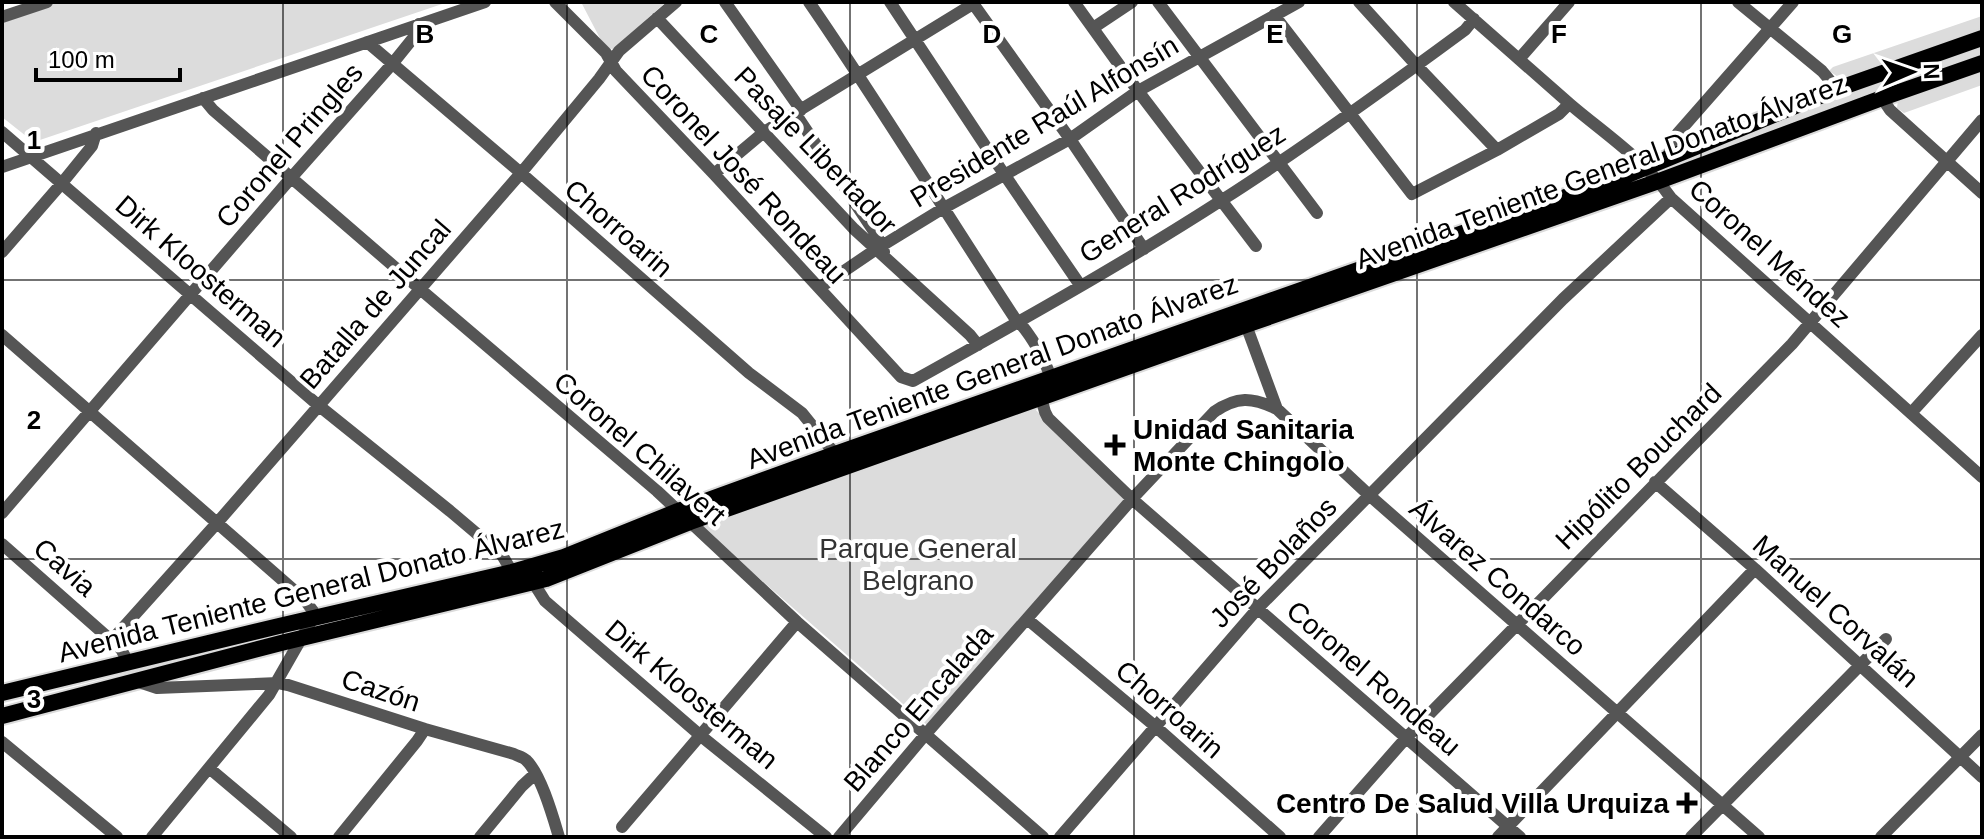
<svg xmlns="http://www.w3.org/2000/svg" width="1984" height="839" font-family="Helvetica,sans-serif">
<rect width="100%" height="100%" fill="#fff"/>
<path fill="#dcdcdc" d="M 59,2 L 448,2 L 37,141 L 31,140 L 2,117 L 2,23 Z
M 581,2 L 666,2 L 613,49 L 605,48 Z
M 1982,16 L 1982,32 L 1843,80 L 1829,71 L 1833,67 Z
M 1982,45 L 1982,56 L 1671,171 L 1671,167 L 1840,97 Z
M 1982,70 L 1982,85 L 1904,113 L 1897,108 L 1898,99 Z
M 1031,405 L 1125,500 L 927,725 L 696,523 Z"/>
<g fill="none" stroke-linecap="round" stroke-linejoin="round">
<defs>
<path id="major" d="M 2,693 L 279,626 L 512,572 L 564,557 L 678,511 L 835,454 L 1625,176 L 1837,89 L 1982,38
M 2,716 L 281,643 L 546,579 L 690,522 L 1246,325 L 1659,181 L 1882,98 L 1982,63"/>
</defs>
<use href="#major" stroke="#dbdbdb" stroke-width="20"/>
<path stroke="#555" stroke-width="12" d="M 555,2 L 606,53 L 616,71 L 714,174 L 901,377 L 913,381 C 1017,323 1121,265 1222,200 C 1305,147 1385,89 1465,30 L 1474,19
M 725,2 L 801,110
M 809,2 C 880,105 945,212 1014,317 C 1031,333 1048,364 1053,386
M 890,2 L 1004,174 L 1080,285
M 972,2 L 1070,139 L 1144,249
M 1074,2 L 1138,91 L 1256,246
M 1158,2 L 1317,213
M 1359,2 L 1417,66 L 1497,150
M 1454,2 C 1493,36 1532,71 1571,105 C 1605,134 1645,160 1671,198 L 1982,477
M 1738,2 L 1822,71 L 1837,89
M 1274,15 L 1412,194 L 1497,150 L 1559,114 L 1569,104
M 2,17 L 47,2
M 657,18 L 854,229 L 970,335 L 978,345
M 1093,28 L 1132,2
M 367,42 L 521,173 L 749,373 L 802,413 L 835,454
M 1520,58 L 1569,2
M 203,98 L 213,110 L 420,289 L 657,491 L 797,622 L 1043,837
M 1882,98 L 1890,110 L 1982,193
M 795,113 L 877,236 L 884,252
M 2,132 L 318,405 L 450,511 L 502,555 L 512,572
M 1668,160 L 1671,144 L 1678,133 L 1793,2
M 2,167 L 485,2
M 714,174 L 764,132 L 973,4
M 2,252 L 62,183 L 92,146 L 96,133
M 819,288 L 875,250 L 942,209 L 1070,139 L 1138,91 L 1299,2
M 1246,325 L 1277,409 L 1369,495 L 1759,837
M 2,335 L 304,599 L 313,611 L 313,618 L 269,695 L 152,837
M 1039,390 L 1045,412 L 1048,418 L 1132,499 L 1520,837
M 1912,412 L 1982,335
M 1655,482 L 1755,569 L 1982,777
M 2,513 L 291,178 L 393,63 L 418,32 L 419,24
M 2,544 L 121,649 L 128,662
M 533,582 L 545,601 L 701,736 L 826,837
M 1027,619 L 1156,727 L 1280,837
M 112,640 L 217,523 L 521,173 L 599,79 L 619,51 L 676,2
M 136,681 L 157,688 L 278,683 L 288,685 L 425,729 L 514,754 C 518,756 523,757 526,760 C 541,774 553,817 559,837
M 2,742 L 117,837
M 209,768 L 291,837
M 622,827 L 797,622
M 339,837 L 417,741 L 425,729
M 480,837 L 522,786 L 535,774
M 839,837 L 925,735 L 1132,499 L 1214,412 C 1237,396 1252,397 1277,409
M 1060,837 L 1259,607 L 1563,299 L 1671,198
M 1319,837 L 1406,738 L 1792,344 L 1982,120
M 1498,837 L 1755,569
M 1691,837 L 1886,639
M 1881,837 L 1982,735"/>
<use href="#major" stroke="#000" stroke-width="16"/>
</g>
<path fill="none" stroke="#000" stroke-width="2" stroke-opacity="0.55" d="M 283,2 L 283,837M 567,2 L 567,837M 850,2 L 850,837M 1134,2 L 1134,837M 1417,2 L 1417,837M 1701,2 L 1701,837M 2,280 L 1982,280M 2,559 L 1982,559"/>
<g fill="#000" stroke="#fff" stroke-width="3">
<path d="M1111 433h8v8h8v8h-8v8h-8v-8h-8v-8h8z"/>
<path d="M1683 791h8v8h8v8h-8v8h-8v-8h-8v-8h8z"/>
</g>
<g text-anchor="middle" stroke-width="8" stroke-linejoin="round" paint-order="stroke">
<g font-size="28" fill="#000" stroke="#fff">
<text transform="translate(1044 121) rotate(-31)" y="10">Presidente Raúl Alfonsín</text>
<text transform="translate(289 145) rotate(-49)" y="10">Coronel Pringles</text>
<text transform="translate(816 150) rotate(46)" y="10">Pasaje Libertador</text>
<text transform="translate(1601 171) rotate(-20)" y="10">Avenida Teniente General Donato Álvarez</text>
<text transform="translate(744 174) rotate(47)" y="10">Coronel José Rondeau</text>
<text transform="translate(1182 193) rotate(-32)" y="10">General Rodríguez</text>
<text transform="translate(619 228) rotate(41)" y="10">Chorroarin</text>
<text transform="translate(1770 253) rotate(42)" y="10">Coronel Méndez</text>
<text transform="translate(201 271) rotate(41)" y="10">Dirk Kloosterman</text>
<text transform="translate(375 304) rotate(-49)" y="10">Batalla de Juncal</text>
<text transform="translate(992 371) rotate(-20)" y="10">Avenida Teniente General Donato Álvarez</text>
<text transform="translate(640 448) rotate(41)" y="10">Coronel Chilavert</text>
<text transform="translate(1638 466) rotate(-45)" y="10">Hipólito Bouchard</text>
<text transform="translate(1273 562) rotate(-46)" y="10">José Bolaños</text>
<text transform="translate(65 567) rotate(41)" y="10">Cavia</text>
<text transform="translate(1498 577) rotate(41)" y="10">Álvarez Condarco</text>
<text transform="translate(311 590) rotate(-14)" y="10">Avenida Teniente General Donato Álvarez</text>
<text transform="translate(1836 611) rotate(42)" y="10">Manuel Corvalán</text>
<text transform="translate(1374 678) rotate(41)" y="10">Coronel Rondeau</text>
<text transform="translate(381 690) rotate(18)" y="10">Cazón</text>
<text transform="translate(692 694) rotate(40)" y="10">Dirk Kloosterman</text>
<text transform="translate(918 708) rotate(-49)" y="10">Blanco Encalada</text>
<text transform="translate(1170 709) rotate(41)" y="10">Chorroarin</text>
</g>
<g font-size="28" font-weight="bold" fill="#000" stroke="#fff" text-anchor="start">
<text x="1133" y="439">Unidad Sanitaria<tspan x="1133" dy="32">Monte Chingolo</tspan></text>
<text x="1669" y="813" text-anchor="end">Centro De Salud Villa Urquiza</text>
</g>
<g font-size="28" fill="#333" stroke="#fff">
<text x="918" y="558">Parque General<tspan x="918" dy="32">Belgrano</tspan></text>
</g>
</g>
<g font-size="26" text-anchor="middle" font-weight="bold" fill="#000" stroke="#fff" stroke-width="8" stroke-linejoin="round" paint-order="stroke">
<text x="425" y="43">B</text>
<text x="709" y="43">C</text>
<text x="992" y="43">D</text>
<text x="1275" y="43">E</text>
<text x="1559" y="43">F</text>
<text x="1842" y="43">G</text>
<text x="34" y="149">1</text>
<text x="34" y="429">2</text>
<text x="34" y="708">3</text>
</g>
<rect width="1984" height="839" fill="none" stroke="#000000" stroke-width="8"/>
<g transform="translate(1912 72) rotate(88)" stroke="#ffffff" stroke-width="6" paint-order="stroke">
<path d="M0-6L14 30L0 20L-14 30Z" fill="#000000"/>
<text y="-12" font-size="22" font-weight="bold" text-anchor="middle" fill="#000000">N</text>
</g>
<path d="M36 68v12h144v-12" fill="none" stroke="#000000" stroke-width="4"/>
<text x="48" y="68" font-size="24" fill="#000000" stroke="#ffffff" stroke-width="6" paint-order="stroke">100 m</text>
</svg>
